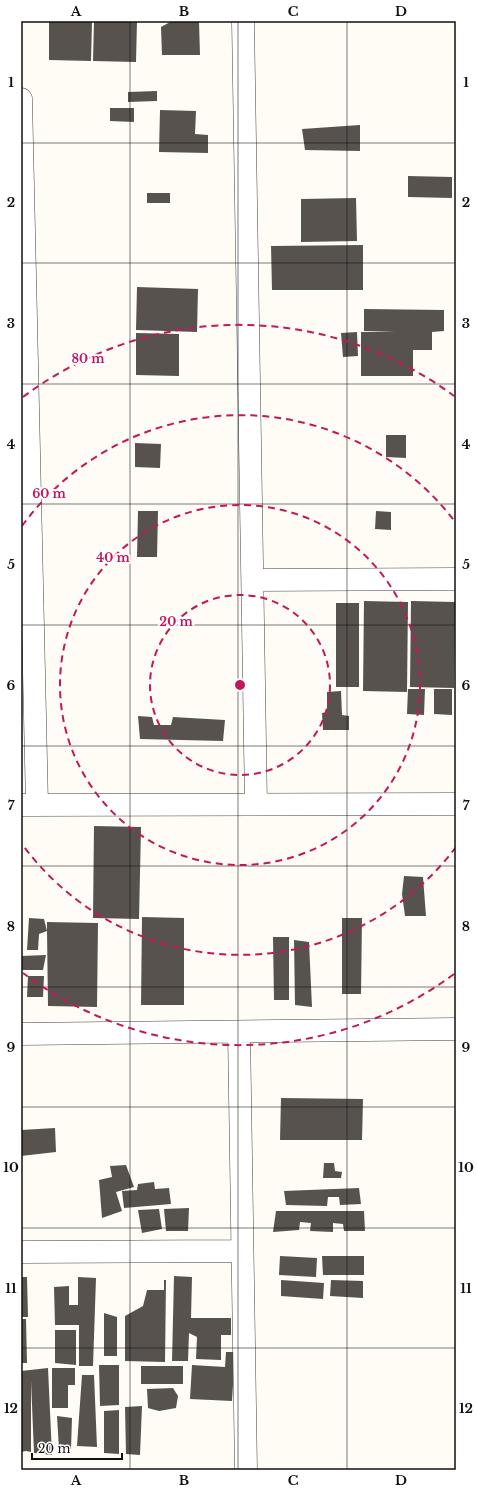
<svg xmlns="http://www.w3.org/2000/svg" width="477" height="1491" font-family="'Libre Baskerville',serif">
<rect width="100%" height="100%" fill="#fefcf4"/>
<path fill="#57524e" d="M 49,21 L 92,21 L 91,61 L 49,60 Z
M 94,21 L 137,21 L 136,62 L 93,61 Z
M 172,21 L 199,21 L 200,55 L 162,55 L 161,27 Z
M 157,91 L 157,101 L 128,102 L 128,92 Z
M 110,108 L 134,108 L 134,122 L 110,121 Z
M 160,110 L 196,111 L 195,134 L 208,135 L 208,153 L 159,152 Z
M 360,125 L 360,151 L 305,150 L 302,129 Z
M 408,176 L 452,177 L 452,198 L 408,197 Z
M 147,193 L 170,193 L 170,203 L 147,203 Z
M 356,198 L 357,241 L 301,242 L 301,199 Z
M 363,245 L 363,290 L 272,290 L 271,246 Z
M 137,287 L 198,289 L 197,332 L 136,330 Z
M 364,309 L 444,310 L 444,331 L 432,332 L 432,350 L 413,350 L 413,376 L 361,376 L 361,332 L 395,332 L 364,331 Z
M 357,332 L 358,356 L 343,357 L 341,333 Z
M 136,333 L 179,334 L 179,376 L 136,375 Z
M 386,435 L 406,435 L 406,458 L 386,457 Z
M 135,443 L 161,444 L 160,468 L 135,467 Z
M 138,511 L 158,511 L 157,557 L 137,557 Z
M 376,511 L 391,512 L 391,530 L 375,529 Z
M 364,601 L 408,602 L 407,692 L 363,691 Z
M 411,601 L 455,602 L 454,688 L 410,687 Z
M 336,603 L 359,603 L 359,687 L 336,687 Z
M 408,689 L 425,689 L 424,715 L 407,714 Z
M 434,689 L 452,689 L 452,715 L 434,714 Z
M 341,691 L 342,715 L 349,716 L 349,730 L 323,730 L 322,713 L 327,712 L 327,692 Z
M 138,716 L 152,717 L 154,725 L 171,725 L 173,717 L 225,720 L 223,741 L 140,739 Z
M 94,826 L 141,827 L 139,919 L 93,918 Z
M 404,876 L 423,877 L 426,916 L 405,916 L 402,894 Z
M 142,917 L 184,918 L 184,1005 L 141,1005 Z
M 29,918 L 44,919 L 47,931 L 47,922 L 98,923 L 97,1007 L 48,1006 L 47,931 L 39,934 L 38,950 L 27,950 Z
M 342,918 L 362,918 L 361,994 L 342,994 Z
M 273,937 L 289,937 L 289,1000 L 274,1000 Z
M 294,940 L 309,942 L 312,1007 L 295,1005 Z
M 46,955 L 43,970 L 21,970 L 21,956 Z
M 28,976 L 44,976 L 43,997 L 27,997 Z
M 281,1098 L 363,1099 L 362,1140 L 280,1140 Z
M 55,1128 L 56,1152 L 21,1156 L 21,1130 Z
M 324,1163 L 334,1163 L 335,1171 L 342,1172 L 341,1178 L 323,1178 Z
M 126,1165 L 134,1187 L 116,1192 L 122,1211 L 102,1218 L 99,1180 L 112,1177 L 110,1166 Z
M 154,1182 L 155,1189 L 169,1188 L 171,1204 L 124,1208 L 122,1191 L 137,1190 L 138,1184 Z
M 359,1188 L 361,1204 L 340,1205 L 339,1197 L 328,1197 L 327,1206 L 286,1205 L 284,1191 Z
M 189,1208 L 188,1231 L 166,1231 L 164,1209 Z
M 159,1209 L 162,1229 L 142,1233 L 138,1210 Z
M 276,1211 L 364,1211 L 365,1231 L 344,1231 L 343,1224 L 333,1223 L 333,1232 L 310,1231 L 311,1223 L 300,1222 L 299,1230 L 273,1232 Z
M 280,1256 L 317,1258 L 316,1277 L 279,1275 Z
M 322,1256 L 364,1256 L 364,1275 L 323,1275 Z
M 174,1276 L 192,1277 L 191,1318 L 231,1318 L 231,1335 L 221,1335 L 221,1360 L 196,1359 L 197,1337 L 189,1333 L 188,1361 L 172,1361 Z
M 21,1277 L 27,1277 L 28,1317 L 21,1317 Z
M 78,1277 L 96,1278 L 93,1366 L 79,1366 L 79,1325 L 55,1325 L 54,1287 L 69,1286 L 69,1305 L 78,1305 Z
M 164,1280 L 166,1280 L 165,1362 L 125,1361 L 125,1316 L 143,1306 L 147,1290 L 164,1290 Z
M 281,1280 L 324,1283 L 323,1299 L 281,1296 Z
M 331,1280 L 363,1281 L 363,1298 L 330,1296 Z
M 104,1313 L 117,1317 L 117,1356 L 104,1356 Z
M 21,1319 L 26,1319 L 27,1363 L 21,1363 Z
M 55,1330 L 76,1330 L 76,1365 L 55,1363 Z
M 226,1352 L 235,1352 L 232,1401 L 190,1399 L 192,1365 L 225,1367 Z
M 99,1365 L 119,1365 L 119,1405 L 100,1406 Z
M 141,1366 L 183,1366 L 183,1384 L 141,1384 Z
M 48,1368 L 52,1455 L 34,1453 L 31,1381 L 31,1452 L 26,1451 L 21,1452 L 21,1371 Z
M 52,1368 L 75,1368 L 75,1385 L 68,1385 L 68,1408 L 52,1408 Z
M 82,1375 L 94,1375 L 97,1447 L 77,1446 Z
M 173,1388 L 178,1396 L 176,1408 L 159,1411 L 148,1408 L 147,1389 Z
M 142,1406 L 140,1455 L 126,1454 L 125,1407 Z
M 119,1410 L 119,1454 L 104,1453 L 104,1411 Z
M 57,1416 L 72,1418 L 71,1449 L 59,1449 Z"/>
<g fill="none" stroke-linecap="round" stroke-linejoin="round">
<defs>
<path id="minor" d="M 243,21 L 256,804
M 21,99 L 37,805
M 253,580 L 456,579
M 21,805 L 456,804
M 239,1032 L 246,1470
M 21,1034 L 456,1029
M 21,1252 L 242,1251"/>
</defs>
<use href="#minor" stroke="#434343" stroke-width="23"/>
<use href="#minor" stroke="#fff" stroke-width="22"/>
</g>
<path fill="none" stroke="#101010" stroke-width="1" stroke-opacity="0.55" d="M 130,21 L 130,1470M 238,21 L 238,1470M 347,21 L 347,1470M 21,143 L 456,143M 21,263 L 456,263M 21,384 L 456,384M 21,504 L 456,504M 21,625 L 456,625M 21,746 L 456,746M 21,866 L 456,866M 21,987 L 456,987M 21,1107 L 456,1107M 21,1228 L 456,1228M 21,1348 L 456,1348"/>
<g fill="none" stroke="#c2185b" stroke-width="2" stroke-dasharray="7 5">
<circle cx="240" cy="685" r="90"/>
<circle cx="240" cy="685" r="180"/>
<path d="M456 847A270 270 0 0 1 22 844M22 526A270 270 0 0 1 456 523"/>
<path d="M454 974A360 360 0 0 1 23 973M23 397A360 360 0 0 1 454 396"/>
</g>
<circle cx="240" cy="685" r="6" fill="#c2185b" stroke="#fff" stroke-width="2"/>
<g font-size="12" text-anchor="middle" font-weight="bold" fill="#c2185b" stroke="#fff" stroke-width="4" stroke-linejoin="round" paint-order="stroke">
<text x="88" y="363">80 m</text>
<text x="49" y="498">60 m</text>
<text x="113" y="562">40 m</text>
<text x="176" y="626">20 m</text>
</g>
<rect width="477" height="1491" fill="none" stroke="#ffffff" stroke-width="44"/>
<path d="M32 1453v6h90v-6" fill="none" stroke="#101010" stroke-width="2"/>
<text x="38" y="1453" font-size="12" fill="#101010" stroke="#ffffff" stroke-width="3" paint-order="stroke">20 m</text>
<rect x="22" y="22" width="433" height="1447" fill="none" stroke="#101010" stroke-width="1.5"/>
<g font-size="13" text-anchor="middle" font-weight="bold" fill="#101010">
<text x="76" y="16">A</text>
<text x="184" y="16">B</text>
<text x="293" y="16">C</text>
<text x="401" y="16">D</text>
<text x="11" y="87">1</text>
<text x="466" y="87">1</text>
<text x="11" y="207">2</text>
<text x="466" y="207">2</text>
<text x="11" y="328">3</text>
<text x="466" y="328">3</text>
<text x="11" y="449">4</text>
<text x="466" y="449">4</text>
<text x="11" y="569">5</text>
<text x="466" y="569">5</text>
<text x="11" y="690">6</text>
<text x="466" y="690">6</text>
<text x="11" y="810">7</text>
<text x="466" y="810">7</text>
<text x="11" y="931">8</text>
<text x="466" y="931">8</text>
<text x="11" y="1052">9</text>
<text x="466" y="1052">9</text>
<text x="11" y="1172">10</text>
<text x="466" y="1172">10</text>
<text x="11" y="1293">11</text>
<text x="466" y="1293">11</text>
<text x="11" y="1413">12</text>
<text x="466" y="1413">12</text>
<text x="76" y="1485">A</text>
<text x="184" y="1485">B</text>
<text x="293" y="1485">C</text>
<text x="401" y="1485">D</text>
</g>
</svg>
